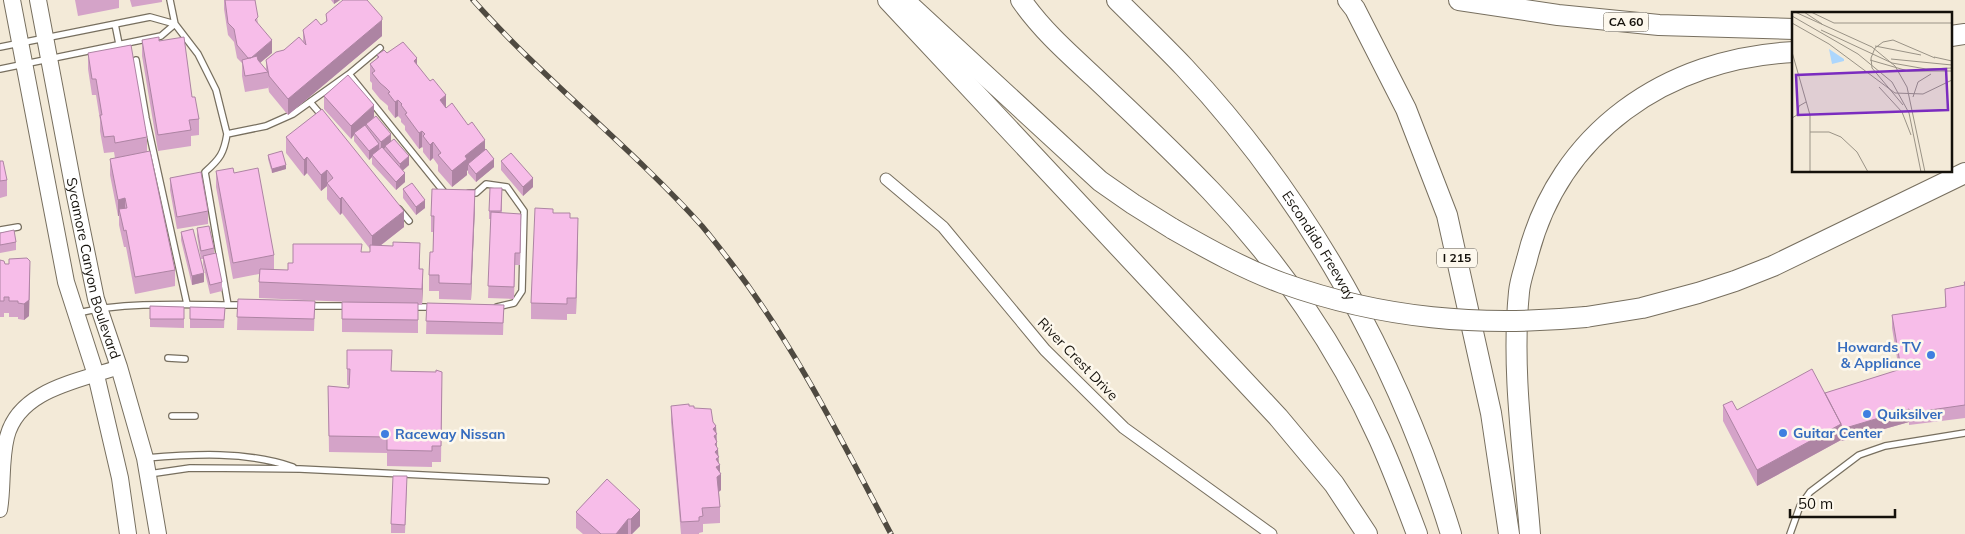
<svg xmlns="http://www.w3.org/2000/svg" width="1965" height="534" font-family="Mulish,sans-serif">
<rect width="100%" height="100%" fill="#f3ead8"/>
<g fill="none" stroke-linecap="round" stroke-linejoin="round">
<defs>
<path id="service" d="M 170,0 L 175,24 L 198,54 L 216,90 L 227,134 L 266,126 L 293,114 L 349,74 L 444,192
M 115,24 L 119,44
M 0,47 L 150,17 L 175,24
M 136,60 L 146,118 L 187,304
M 0,69 L 161,36 L 175,24
M 349,74 L 380,48
M 310,102 L 323,117
M 227,134 C 224,153 220,159 205,172 L 228,305
M 469,193 L 476,193 L 486,184 L 507,187 L 524,211 L 522,291 L 514,303 L 497,307
M 399,209 L 409,221
M 0,230 L 18,227
M 307,306 L 348,306
M 412,307 L 433,307
M 78,313 C 127,301 192,305 243,305
M 168,358 L 185,359
M 172,416 L 195,416
M 146,458 C 194,454 246,451 293,467
M 149,474 L 190,468 L 300,469 L 546,481
M 1790,534 L 1800,506 L 1810,492 L 1859,455 L 1885,446 L 1965,433"/>
<path id="minor" d="M 886,179 L 943,227 L 1045,350 L 1124,428 L 1271,534"/>
<path id="tertiary" d="M 0,510 C 4,487 1,461 7,437 C 19,389 80,381 119,367"/>
<g id="secondary">
<path d="M 12,0 L 66,282 L 96,375 L 120,478 L 128,534"/>
<path id="s1" d="M 38,0 L 75,196 L 96,299 L 119,367 L 145,458 L 158,534"/>
</g>
<g id="motorway">
<path d="M 888,0 L 1278,417 L 1334,484 L 1367,534"/>
<path d="M 1021,0 C 1042,30 1067,52 1094,77 C 1133,114 1173,151 1210,190 C 1279,262 1338,348 1379,439 C 1393,470 1405,502 1417,534"/>
<path id="s2" d="M 1117,0 C 1139,22 1162,44 1184,67 C 1308,199 1398,362 1451,534"/>
<path d="M 1348,0 L 1355,9 L 1406,109 L 1447,215 L 1491,413 L 1509,534"/>
<path d="M 1459,0 L 1558,15 L 1659,25 L 1794,29"/>
<path d="M 907,3 L 1100,181 L 1133,204 L 1173,229"/>
<path d="M 1951,36 L 1965,34"/>
<path d="M 1586,317 L 1642,308 L 1698,293 L 1735,281 L 1773,266 L 1965,173"/>
<path d="M 1530,534 C 1524,454 1511,372 1519,292 C 1520,281 1524,270 1527,259 C 1558,132 1667,58 1794,52"/>
</g>
</defs>
<use href="#service" stroke="#776f5f" stroke-width="8"/>
<use href="#minor" stroke="#776f5f" stroke-width="13"/>
<use href="#tertiary" stroke="#776f5f" stroke-width="16"/>
<use href="#secondary" stroke="#776f5f" stroke-width="18"/>
<use href="#motorway" stroke="#776f5f" stroke-width="22"/>
<use href="#service" stroke="#fff" stroke-width="5.5"/>
<use href="#minor" stroke="#fff" stroke-width="11"/>
<use href="#tertiary" stroke="#fff" stroke-width="14"/>
<use href="#secondary" stroke="#fff" stroke-width="16"/>
<use href="#motorway" stroke="#fff" stroke-width="20"/>
<defs>
<path id="rail" d="M 473,0 C 544,80 630,146 702,226 C 712,238 722,251 732,264 C 796,348 842,441 891,534"/>
</defs>
<use href="#rail" stroke="#4f4a41" stroke-width="5.5"/>
<use href="#rail" stroke="#fdf8ed" stroke-width="4" stroke-dasharray="11" stroke-linecap="butt"/>
<defs>
<path id="motorway-bridge" d="M 1173,229 C 1208,249 1244,269 1282,283 C 1383,319 1480,327 1586,317"/>
</defs>
<use href="#motorway-bridge" stroke="#776f5f" stroke-width="22" stroke-linecap="butt"/>
<use href="#motorway-bridge" stroke="#fff" stroke-width="20"/>
</g>
<path fill="#d4a3c8" d="M 75,0 L 119,0 L 119,8 L 78,16 Z
M 130,0 L 162,0 L 162,2 L 132,7 Z
M 224,0 L 255,0 L 258,24 L 272,53 L 260,63 L 266,69 L 266,60 L 284,50 L 303,42 L 303,30 L 321,25 L 326,22 L 326,14 L 382,36 L 288,115 L 269,92 L 268,86 L 268,88 L 245,92 L 242,76 L 242,63 L 237,58 L 234,42 L 228,35 L 224,9 Z
M 331,0 L 340,0 L 334,4 Z
M 142,40 L 159,41 L 192,97 L 199,119 L 199,135 L 191,136 L 191,146 L 158,151 L 142,56 Z
M 88,53 L 147,137 L 147,151 L 175,270 L 175,286 L 135,294 L 126,247 L 124,247 L 119,225 L 119,216 L 118,216 L 110,175 L 110,159 L 115,158 L 114,152 L 104,153 L 100,131 L 100,120 L 96,95 L 92,95 L 88,69 Z
M 387,53 L 417,65 L 446,107 L 485,150 L 494,167 L 476,182 L 468,173 L 468,170 L 467,171 L 467,175 L 452,187 L 438,171 L 438,165 L 433,158 L 430,161 L 423,152 L 423,148 L 422,147 L 419,149 L 405,130 L 405,126 L 401,122 L 401,119 L 398,116 L 395,118 L 388,109 L 388,106 L 386,104 L 380,99 L 372,89 L 372,83 L 370,81 L 370,64 L 377,58 L 377,55 Z
M 324,96 L 374,117 L 391,141 L 409,165 L 402,171 L 405,182 L 396,190 L 372,164 L 372,157 L 369,160 L 354,141 L 354,135 L 351,139 L 324,109 Z
M 286,137 L 404,227 L 380,246 L 420,259 L 420,269 L 423,285 L 422,305 L 418,305 L 418,333 L 342,332 L 342,302 L 349,302 L 259,298 L 259,274 L 233,279 L 216,187 L 216,171 L 234,173 L 274,255 L 274,270 L 288,270 L 293,263 L 362,252 L 370,252 L 370,249 L 342,213 L 340,215 L 327,199 L 327,186 L 321,191 L 307,173 L 304,176 L 286,153 Z
M 268,155 L 286,169 L 272,173 L 268,159 Z
M 0,161 L 7,180 L 7,196 L 0,198 Z
M 501,161 L 533,187 L 523,196 L 501,170 Z
M 170,178 L 208,211 L 208,224 L 177,229 L 170,190 Z
M 502,188 L 502,213 L 521,226 L 520,265 L 515,265 L 514,299 L 488,298 L 491,219 L 489,219 L 489,211 Z
M 403,189 L 425,208 L 416,215 L 403,198 Z
M 475,206 L 471,300 L 439,299 L 439,291 L 429,291 L 429,275 L 433,252 L 433,232 L 431,232 L 431,216 Z
M 553,213 L 570,218 L 578,234 L 576,314 L 567,314 L 567,320 L 531,319 L 531,303 Z
M 197,228 L 214,248 L 214,253 L 222,282 L 222,291 L 210,294 L 203,264 L 203,259 L 201,259 L 197,236 Z
M 181,232 L 204,282 L 192,285 L 181,240 Z
M 0,233 L 16,242 L 16,250 L 0,253 Z
M 0,260 L 5,264 L 30,278 L 29,316 L 24,320 L 18,319 L 18,317 L 9,317 L 9,313 L 4,313 L 4,317 L 0,317 Z
M 1964,282 L 1965,282 L 1965,418 L 1909,425 L 1909,422 L 1842,441 L 1841,440 L 1757,486 L 1723,421 L 1723,405 L 1737,410 L 1825,393 L 1899,370 L 1892,328 L 1892,315 L 1945,307 L 1945,289 L 1964,285 Z
M 238,299 L 315,301 L 314,331 L 237,330 Z
M 427,303 L 504,305 L 503,335 L 426,334 Z
M 150,306 L 184,307 L 184,328 L 150,327 Z
M 225,308 L 224,328 L 190,328 L 190,319 Z
M 347,350 L 392,371 L 442,388 L 441,462 L 432,462 L 432,467 L 387,466 L 387,453 L 329,452 L 328,386 L 349,388 L 349,385 L 347,385 Z
M 671,406 L 689,406 L 713,422 L 716,426 L 717,448 L 721,490 L 719,492 L 720,507 L 720,523 L 703,524 L 703,532 L 699,533 L 699,534 L 681,534 L 671,422 Z
M 607,479 L 640,526 L 632,534 L 583,534 L 576,528 L 576,512 Z
M 407,485 L 405,533 L 391,533 L 391,524 Z"/>
<path fill="#ad84a3" d="M 334,0 L 340,0 L 334,4 Z
M 382,20 L 382,36 L 288,115 L 288,99 Z
M 272,40 L 272,53 L 249,72 L 249,60 Z
M 417,58 L 417,74 L 414,61 Z
M 446,95 L 446,111 L 440,100 Z
M 398,100 L 398,116 L 395,118 L 395,102 Z
M 374,105 L 374,117 L 356,134 L 354,133 L 354,135 L 351,139 L 351,126 Z
M 422,131 L 422,147 L 419,149 L 419,133 Z
M 391,134 L 391,143 L 385,146 L 385,148 L 381,151 L 381,142 Z
M 485,140 L 485,156 L 468,164 L 468,170 L 467,171 L 467,175 L 452,187 L 452,171 L 465,156 Z
M 433,142 L 433,158 L 430,161 L 430,145 Z
M 379,144 L 379,152 L 372,155 L 372,157 L 369,160 L 369,151 Z
M 409,156 L 409,165 L 400,173 L 400,164 Z
M 307,157 L 307,173 L 304,176 L 304,160 Z
M 494,159 L 494,167 L 476,182 L 476,174 Z
M 286,165 L 286,169 L 272,173 L 272,169 Z
M 327,170 L 327,186 L 321,191 L 321,175 Z
M 405,173 L 405,182 L 396,190 L 396,182 Z
M 533,178 L 533,187 L 523,196 L 523,187 Z
M 475,190 L 475,206 L 471,300 L 471,284 Z
M 342,197 L 342,213 L 340,215 L 340,199 Z
M 125,198 L 125,214 L 119,209 L 119,216 L 118,216 L 118,200 Z
M 425,200 L 425,208 L 416,215 L 416,207 Z
M 404,211 L 404,227 L 372,252 L 372,236 Z
M 578,218 L 578,234 L 576,314 L 576,298 Z
M 30,261 L 29,316 L 24,320 L 24,304 Z
M 423,269 L 423,285 L 422,305 L 422,289 Z
M 204,273 L 204,282 L 192,285 L 192,276 Z
M 1909,409 L 1909,422 L 1842,441 L 1842,429 Z
M 1841,424 L 1841,440 L 1757,486 L 1757,470 Z
M 716,426 L 717,450 L 718,449 L 719,465 L 720,465 L 720,475 L 721,474 L 721,490 L 717,493 L 713,429 Z
M 640,510 L 640,526 L 632,534 L 631,534 L 631,519 Z
M 628,519 L 628,534 L 616,534 Z"/>
<path fill="#f7bde9" stroke="#ad84a3" d="M 225,0 L 255,0 L 258,17 L 255,20 L 272,40 L 251,58 L 248,58 L 237,45 L 234,29 L 228,23 Z
M 343,0 L 367,0 L 382,17 L 382,20 L 288,99 L 269,76 L 266,60 L 276,52 L 284,50 L 299,37 L 306,45 L 303,30 L 316,19 L 321,25 L 327,21 L 326,14 Z
M 159,37 L 159,41 L 184,37 L 192,97 L 195,97 L 199,119 L 189,120 L 191,130 L 158,135 L 142,40 Z
M 403,42 L 417,58 L 414,61 L 430,81 L 433,79 L 446,95 L 440,100 L 446,108 L 452,103 L 468,125 L 472,122 L 485,140 L 465,156 L 467,159 L 452,171 L 438,155 L 441,153 L 433,142 L 430,145 L 423,136 L 425,134 L 422,131 L 419,133 L 405,114 L 407,113 L 401,105 L 402,104 L 398,100 L 395,102 L 388,93 L 390,92 L 386,88 L 380,83 L 372,73 L 375,71 L 370,64 L 379,57 L 377,55 L 384,50 L 387,53 Z
M 131,45 L 147,137 L 115,143 L 114,136 L 104,137 L 100,115 L 102,115 L 96,79 L 92,79 L 88,53 Z
M 257,56 L 258,60 L 268,72 L 245,76 L 242,60 Z
M 348,75 L 374,105 L 351,126 L 324,96 Z
M 322,109 L 404,211 L 372,236 L 342,197 L 340,199 L 327,183 L 333,178 L 327,170 L 321,175 L 307,157 L 304,160 L 286,137 Z
M 376,116 L 391,134 L 381,142 L 366,124 Z
M 365,125 L 379,144 L 369,151 L 354,133 Z
M 394,139 L 409,156 L 400,164 L 385,146 Z
M 382,147 L 405,173 L 396,182 L 372,155 Z
M 486,149 L 494,159 L 476,174 L 468,164 Z
M 150,151 L 175,270 L 135,277 L 126,230 L 124,231 L 119,209 L 127,208 L 125,198 L 118,200 L 110,159 Z
M 282,151 L 286,165 L 272,169 L 268,155 Z
M 511,153 L 533,178 L 523,187 L 501,161 Z
M 0,161 L 3,161 L 7,180 L 0,181 Z
M 233,168 L 234,173 L 258,168 L 274,255 L 233,263 L 216,171 Z
M 201,172 L 208,211 L 177,217 L 170,178 Z
M 412,183 L 425,200 L 416,207 L 403,189 Z
M 490,188 L 502,188 L 501,211 L 489,211 Z
M 432,189 L 475,190 L 471,284 L 439,283 L 439,275 L 429,275 L 430,252 L 433,252 L 434,216 L 431,216 Z
M 535,208 L 553,209 L 553,213 L 570,213 L 570,218 L 578,218 L 576,298 L 567,298 L 567,304 L 531,303 Z
M 491,212 L 521,214 L 520,253 L 515,253 L 514,287 L 488,286 Z
M 209,226 L 214,248 L 201,251 L 197,228 Z
M 193,229 L 204,273 L 192,276 L 181,232 Z
M 14,230 L 16,242 L 0,245 L 0,233 Z
M 393,242 L 420,243 L 419,269 L 423,269 L 422,289 L 259,282 L 260,269 L 288,270 L 288,263 L 293,263 L 293,244 L 362,244 L 361,252 L 370,252 L 370,245 L 393,246 Z
M 216,253 L 222,282 L 210,285 L 203,256 Z
M 27,258 L 30,261 L 29,300 L 24,304 L 18,303 L 18,301 L 9,301 L 9,297 L 4,297 L 4,301 L 0,301 L 0,260 L 4,261 L 5,264 L 9,264 L 9,259 Z
M 1964,282 L 1965,282 L 1965,405 L 1909,413 L 1909,409 L 1842,429 L 1841,424 L 1825,393 L 1901,369 L 1892,315 L 1946,307 L 1945,289 L 1965,285 Z
M 238,299 L 315,301 L 314,319 L 237,317 Z
M 342,302 L 418,303 L 418,320 L 342,319 Z
M 427,303 L 504,305 L 503,323 L 426,321 Z
M 150,306 L 184,307 L 184,319 L 150,319 Z
M 190,307 L 225,308 L 224,320 L 190,319 Z
M 347,350 L 392,350 L 391,371 L 436,372 L 436,370 L 442,372 L 441,446 L 432,446 L 432,451 L 387,450 L 387,437 L 329,436 L 328,386 L 349,388 L 350,369 L 347,369 Z
M 1812,369 L 1841,424 L 1757,470 L 1723,405 L 1732,401 L 1737,410 Z
M 689,404 L 689,406 L 694,406 L 694,408 L 711,409 L 713,422 L 716,426 L 713,429 L 717,434 L 714,436 L 717,442 L 715,444 L 718,449 L 715,452 L 719,457 L 716,459 L 720,465 L 716,467 L 721,474 L 717,477 L 720,507 L 702,508 L 703,516 L 699,517 L 699,521 L 681,522 L 671,406 Z
M 393,476 L 407,476 L 405,525 L 391,524 Z
M 607,479 L 640,510 L 631,519 L 628,519 L 616,534 L 601,534 L 576,512 Z"/>
<g fill="#3f7fe0" stroke="#fdf8ed" stroke-width="2">
<circle cx="1931" cy="355" r="5"/>
<circle cx="1867" cy="414" r="5"/>
<circle cx="1783" cy="433" r="5"/>
<circle cx="385" cy="434" r="5"/>
</g>
<g text-anchor="middle" stroke-width="5" stroke-linejoin="round" paint-order="stroke">
<g fill="#fdf8ed" stroke="#5a564f" stroke-width="1">
<rect x="1603.5" y="12.5" width="45" height="19" rx="4"/>
<rect x="1437" y="248.5" width="40" height="19" rx="4"/>
</g>
<g font-size="12" font-weight="bold" fill="#14110b">
<text x="1626" y="26">CA 60</text>
<text x="1457" y="262">I 215</text>
</g>
<g font-size="14" fill="#14110b" stroke="#fdf8ed">
<text dy="5" stroke="none"><textPath href="#s2" startOffset="319">Escondido Freeway</textPath></text>
<text dy="5" stroke="none"><textPath href="#s1" startOffset="274">Sycamore Canyon Boulevard</textPath></text>
<text transform="translate(1078 359) rotate(46)" y="5">River Crest Drive</text>
</g>
<g font-size="14" font-weight="bold" fill="#366cbe" stroke="#fdf8ed" text-anchor="start">
<text x="1921" y="352" text-anchor="end">Howards TV<tspan x="1921" dy="16">&amp; Appliance</tspan></text>
<text x="1877" y="419">Quiksilver</text>
<text x="1793" y="438">Guitar Center</text>
<text x="395" y="439">Raceway Nissan</text>
</g>
</g>
<g transform="translate(1792 12)">
<rect width="160" height="160" fill="#f3ead8"/>
<path d="M 37,37 L 52,47 L 52,49 L 40,52 Z" fill="#acd6fc"/>
<path fill="none" stroke="#9a9386" stroke-width="1" d="M 3,0 L 80,35 L 103,54 L 115,75 L 133,160M 12,0 L 30,12M 19,0 L 42,11 L 160,11M 0,4 L 66,42 L 100,70 L 117,101 L 129,160M 0,11 L 37,32 L 103,81 L 131,82 L 160,68M 29,18 L 100,51 L 134,57 L 160,56M 83,34 L 129,43M 0,40 L 18,103 L 18,160M 142,45 L 160,49M 99,47 L 160,53M 78,48 L 116,59 L 160,59M 87,75 L 110,100 L 119,123M 121,85 L 126,70 L 139,62M 111,93 L 80,56 L 79,46 L 83,36 L 91,30 L 101,28 L 143,46M 0,106 L 5,103 L 7,94 L 14,90M 18,120 L 37,120 L 49,125 L 65,140 L 76,160"/>
<path fill="#7b2cbf" fill-opacity="0.15" stroke="#7b2cbf" stroke-width="2.5" d="M 154,57 L 156,98 L 6,103 L 4,63 Z"/>
<rect width="160" height="160" fill="none" stroke="#14110b" stroke-width="2.5"/>
</g>
<path d="M1790 509v8h105v-8" fill="none" stroke="#14110b" stroke-width="2.5"/>
<text x="1798" y="509" font-size="15" fill="#14110b" stroke="#fdf8ed" stroke-width="4" paint-order="stroke">50 m</text>
</svg>
